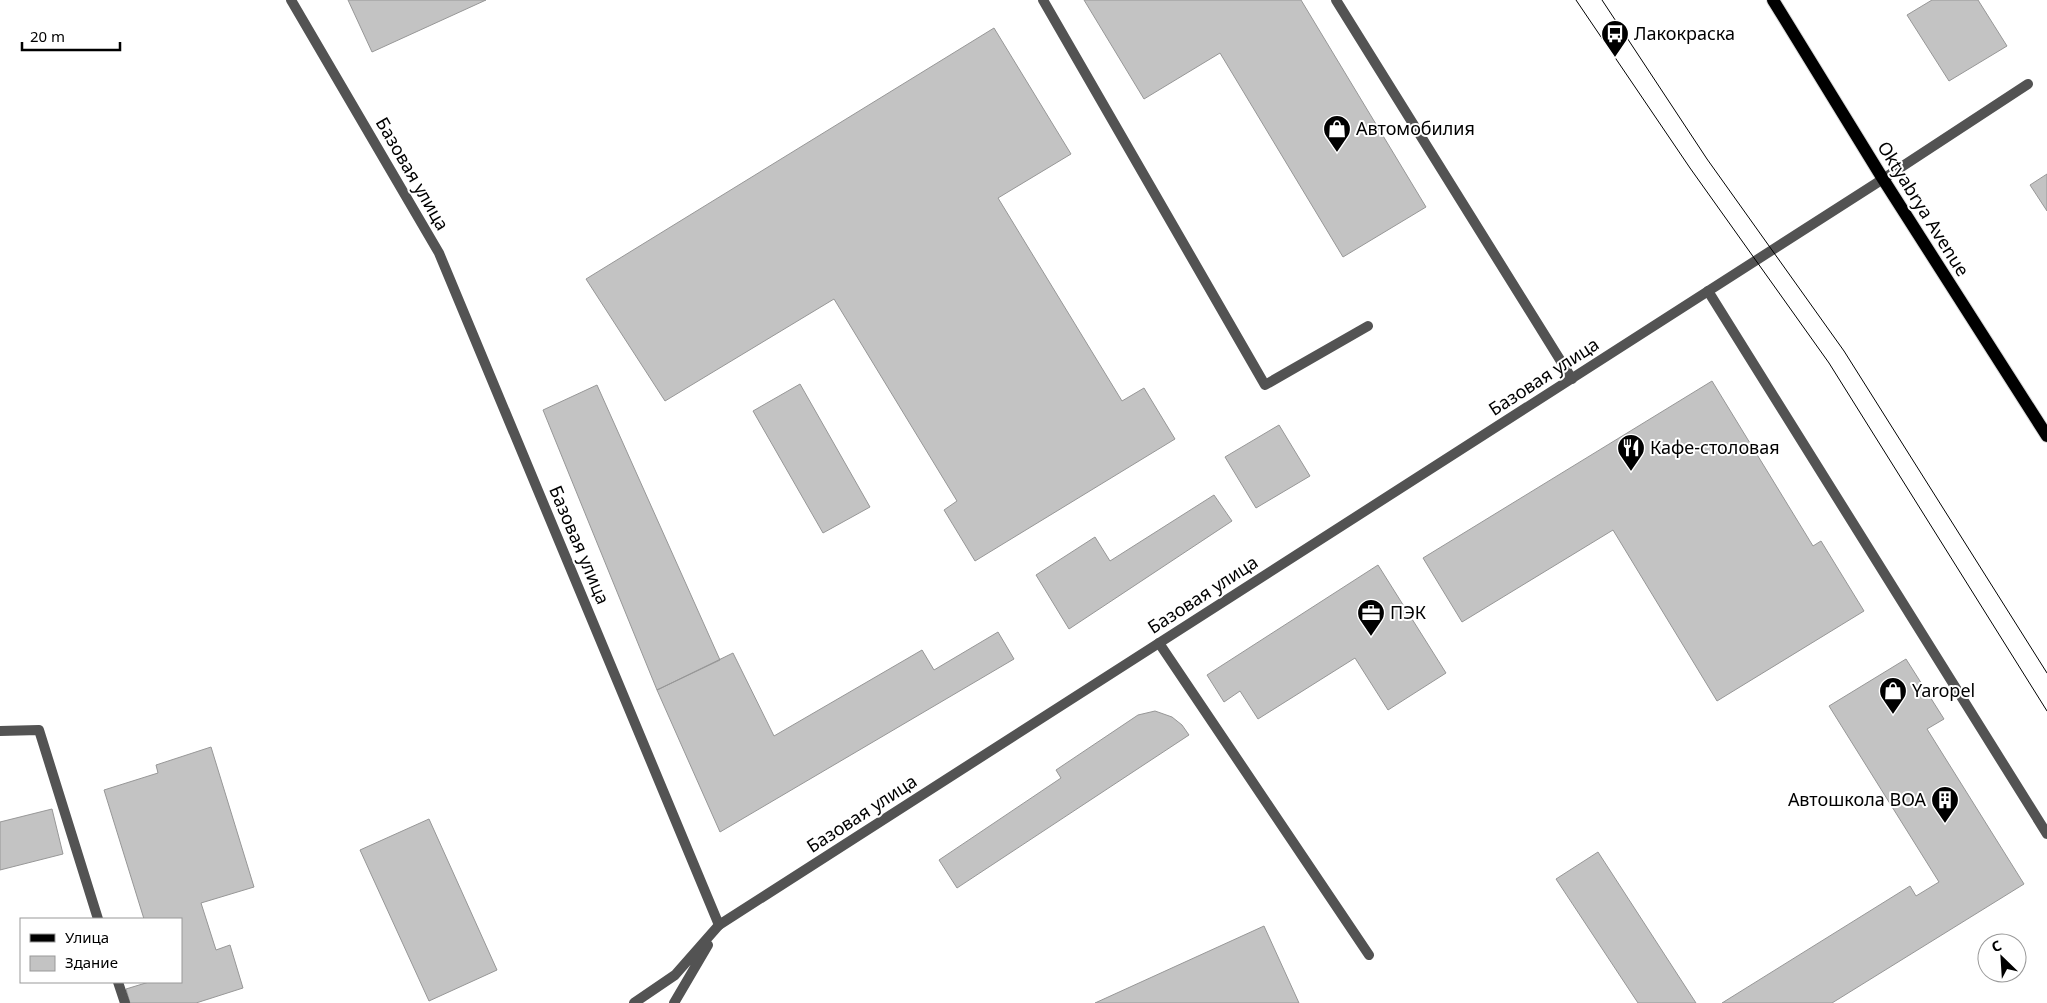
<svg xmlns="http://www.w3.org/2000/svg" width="2047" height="1003" font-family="'Noto Sans',sans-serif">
<rect width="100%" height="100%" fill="#fff"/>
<path fill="#c3c3c3" stroke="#979797" d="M 348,0 L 486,0 L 372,52 Z
M 1084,0 L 1301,0 L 1426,207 L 1343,257 L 1220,53 L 1144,99 Z
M 1932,0 L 1978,0 L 2007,46 L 1949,81 L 1907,15 Z
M 994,28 L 1071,154 L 998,198 L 1122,401 L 1144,388 L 1175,439 L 975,561 L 944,510 L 957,501 L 834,299 L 665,401 L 586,279 Z
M 2047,174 L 2047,211 L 2030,185 Z
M 1712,381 L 1813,546 L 1821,541 L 1864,611 L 1717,701 L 1613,530 L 1462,622 L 1423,558 Z
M 800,384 L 870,507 L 823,533 L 753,411 Z
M 597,385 L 720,660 L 657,690 L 543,410 Z
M 1279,425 L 1310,476 L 1256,508 L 1225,457 Z
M 1214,495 L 1232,521 L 1069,629 L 1036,575 L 1095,537 L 1110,561 Z
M 1378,565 L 1446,673 L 1388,710 L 1355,658 L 1258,719 L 1240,691 L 1224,702 L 1207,675 Z
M 998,632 L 1014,659 L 720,832 L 657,690 L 733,653 L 774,736 L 922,650 L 934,670 Z
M 1906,659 L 1944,719 L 1927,729 L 2024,884 L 1832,1003 L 1722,1003 L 1910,886 L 1916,896 L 1939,882 L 1829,706 Z
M 1155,711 L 1172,717 L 1182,725 L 1189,735 L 957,888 L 939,860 L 1061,778 L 1056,770 L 1138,715 Z
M 211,747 L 254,887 L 201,903 L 216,950 L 230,945 L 243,988 L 196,1003 L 130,1003 L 126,989 L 149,982 L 181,982 L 181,919 L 144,919 L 104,790 L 158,773 L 156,765 Z
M 52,809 L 63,854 L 0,870 L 0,822 Z
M 429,819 L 497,970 L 429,1001 L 360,850 Z
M 1598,852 L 1696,1003 L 1638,1003 L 1556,879 Z
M 1264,926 L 1299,1003 L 1095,1003 Z"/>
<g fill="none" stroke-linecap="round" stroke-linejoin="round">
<defs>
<path id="primary" d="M 1773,0 L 1883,179 L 2047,436"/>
</defs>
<use href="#primary" stroke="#dbdbdb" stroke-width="14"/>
<path stroke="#535353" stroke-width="10" d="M 1043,0 L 1265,385 L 1368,326
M 1336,0 L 1572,379
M 1883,179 L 2028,84
M 1708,291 L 2047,834
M 1159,643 L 1369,955
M 0,731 L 39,730 L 98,919
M 118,982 L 125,1003
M 634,1003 L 675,975 L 719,925
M 674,1003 L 708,945"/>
<path stroke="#535353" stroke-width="10" d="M 291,0 L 439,253 L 719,925 L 1883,179"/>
<use href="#primary" stroke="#000" stroke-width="12"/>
<path stroke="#000" stroke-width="1" d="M 1576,0 L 1690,168 L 1829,363 L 2047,711
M 1602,0 L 1707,159 L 1844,351 L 2047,673"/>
</g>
<defs>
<symbol id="bus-pin" viewBox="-11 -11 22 30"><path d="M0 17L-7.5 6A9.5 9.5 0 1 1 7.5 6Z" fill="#000" stroke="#fff"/><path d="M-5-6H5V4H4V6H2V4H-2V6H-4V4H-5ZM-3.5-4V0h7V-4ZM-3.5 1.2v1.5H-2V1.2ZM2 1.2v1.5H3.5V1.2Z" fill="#fff"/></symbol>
<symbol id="shop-pin" viewBox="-11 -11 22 30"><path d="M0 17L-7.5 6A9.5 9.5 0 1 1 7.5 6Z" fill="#000" stroke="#fff"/><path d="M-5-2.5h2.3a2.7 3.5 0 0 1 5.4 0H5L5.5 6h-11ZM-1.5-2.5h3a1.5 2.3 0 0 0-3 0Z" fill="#fff"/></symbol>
<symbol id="restaurant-pin" viewBox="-11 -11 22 30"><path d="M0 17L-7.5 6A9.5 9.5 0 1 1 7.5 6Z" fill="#000" stroke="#fff"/><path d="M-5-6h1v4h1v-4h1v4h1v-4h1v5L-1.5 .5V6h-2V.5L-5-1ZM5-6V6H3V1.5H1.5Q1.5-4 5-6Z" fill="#fff"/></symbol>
<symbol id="office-pin" viewBox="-11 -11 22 30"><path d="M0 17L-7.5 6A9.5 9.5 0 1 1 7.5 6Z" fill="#000" stroke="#fff"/><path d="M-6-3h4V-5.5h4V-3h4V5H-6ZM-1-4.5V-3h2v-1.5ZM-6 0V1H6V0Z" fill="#fff"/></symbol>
<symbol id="building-pin" viewBox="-11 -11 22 30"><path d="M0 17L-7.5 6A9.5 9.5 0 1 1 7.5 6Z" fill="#000" stroke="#fff"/><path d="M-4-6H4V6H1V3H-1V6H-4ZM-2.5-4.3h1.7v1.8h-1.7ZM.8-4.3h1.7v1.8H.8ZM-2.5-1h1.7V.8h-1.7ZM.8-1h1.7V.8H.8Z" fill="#fff"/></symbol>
</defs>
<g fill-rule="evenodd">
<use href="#bus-pin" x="1599" y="18" width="32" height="43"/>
<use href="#shop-pin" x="1321" y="113" width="32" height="43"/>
<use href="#restaurant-pin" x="1615" y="432" width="32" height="43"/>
<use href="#office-pin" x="1355" y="597" width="32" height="43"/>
<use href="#shop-pin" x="1877" y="675" width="32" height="43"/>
<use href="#building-pin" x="1929" y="784" width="32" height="43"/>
</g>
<g text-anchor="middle" stroke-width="4" stroke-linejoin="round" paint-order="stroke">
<g font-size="18" fill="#000" stroke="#fff" text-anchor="start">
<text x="1634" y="40">Лакокраска</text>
<text x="1356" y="135">Автомобилия</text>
<text x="1650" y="454">Кафе-столовая</text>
<text x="1390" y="619">ПЭК</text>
<text x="1912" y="697">Yaropel</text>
<text x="1926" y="806" text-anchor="end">Автошкола ВОА</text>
</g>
<g font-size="18" fill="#000" stroke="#fff">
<text transform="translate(412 174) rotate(60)" y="6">Базовая улица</text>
<text transform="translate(1923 209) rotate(58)" y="6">Oktyabrya Avenue</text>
<text transform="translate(1544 377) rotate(-33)" y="6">Базовая улица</text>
<text transform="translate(579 545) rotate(67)" y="6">Базовая улица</text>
<text transform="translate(1203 595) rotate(-33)" y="6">Базовая улица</text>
<text transform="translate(862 814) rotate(-33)" y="6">Базовая улица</text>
</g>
</g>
<rect x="20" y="918" width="162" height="65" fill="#ffffff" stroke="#999999"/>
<rect x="30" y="934" width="25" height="8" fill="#000000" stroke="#999999"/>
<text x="65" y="943" font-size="15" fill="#000000">Улица</text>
<rect x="30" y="956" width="25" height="15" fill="#c3c3c3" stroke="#999999"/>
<text x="65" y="968" font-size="15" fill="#000000">Здание</text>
<g transform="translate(2002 958) rotate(335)"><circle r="24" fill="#ffffff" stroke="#999999"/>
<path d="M0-4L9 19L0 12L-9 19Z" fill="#000000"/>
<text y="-8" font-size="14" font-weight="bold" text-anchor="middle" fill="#000000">С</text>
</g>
<path d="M22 42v8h98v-8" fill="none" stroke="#000000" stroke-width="2.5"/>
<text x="30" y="42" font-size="15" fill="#000000" stroke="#ffffff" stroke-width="4" paint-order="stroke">20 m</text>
</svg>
